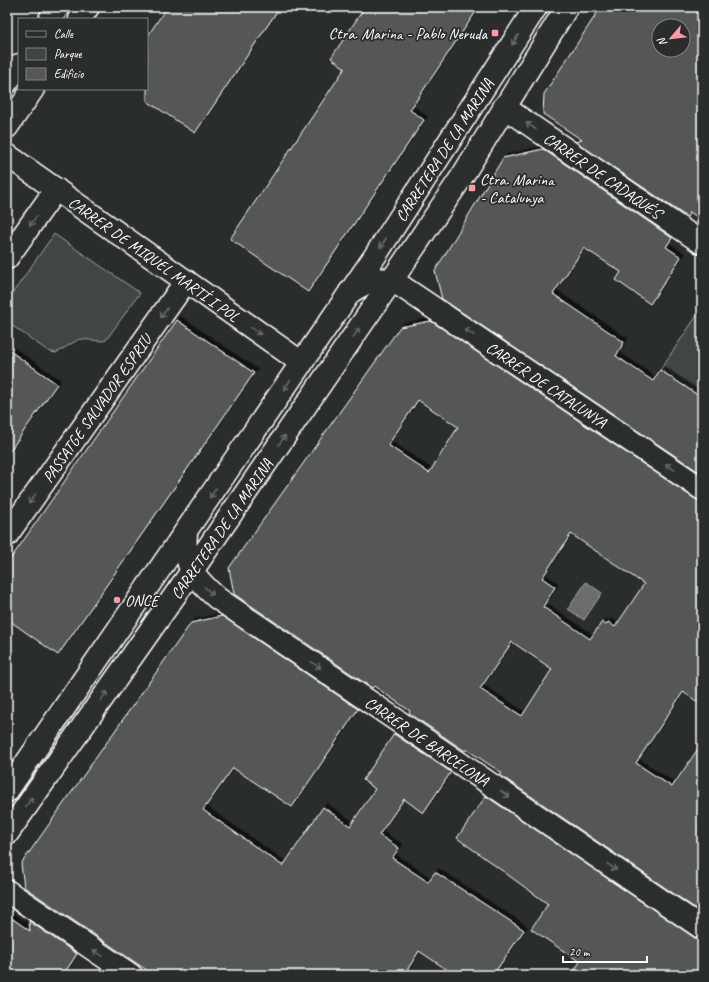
<svg xmlns="http://www.w3.org/2000/svg" width="709" height="982" font-family="Caveat,sans-serif">
<defs>
<filter id="shadow"><feDropShadow dx="3.5" dy="-3.5" stdDeviation="0" flood-color="#0009"/></filter>
</defs>
<rect width="100%" height="100%" fill="#2a2d2e"/>
<filter id="ink" filterUnits="userSpaceOnUse"><feTurbulence type="fractalNoise" baseFrequency=".025" numOctaves="2"/><feDisplacementMap in="SourceGraphic" scale="8" xChannelSelector="R" yChannelSelector="G"/><feConvolveMatrix kernelMatrix="1 2 1 2 8 2 1 2 1" color-interpolation-filters="sRGB"/></filter>
<g filter="url(#ink)">
<path fill="#414445" stroke="#a0a2a2" d="M 54,234 L 140,293 L 106,340 L 102,341 L 79,339 L 56,353 L 48,351 L 7,322 L 7,301 Z
M 702,308 L 702,450 L 694,393 L 660,370 Z"/>
<path fill="#6a6c6d" stroke="#a6a7a7" d="M 586,582 L 602,593 L 584,620 L 568,609 Z"/>
<path fill="#555758" stroke="#fff" fill-rule="evenodd" filter="url(#shadow)" d="M 167,7 L 280,7 L 195,133 L 147,101 L 147,37 Z
M 365,7 L 479,7 L 410,110 L 424,120 L 308,292 L 230,239 L 345,68 L 331,58 Z
M 601,7 L 702,7 L 702,221 L 690,212 L 687,217 L 576,142 L 582,140 L 543,114 L 544,94 ZM 659,26 L 683,26 L 683,50 L 659,50 Z
M 543,149 L 672,238 L 666,247 L 681,257 L 650,304 L 616,280 L 621,272 L 584,248 L 553,294 L 624,342 L 616,356 L 653,381 L 660,370 L 702,398 L 702,474 L 442,299 L 435,271 L 503,158 Z
M 177,320 L 254,373 L 58,655 L 7,619 L 7,564 Z
M 431,321 L 695,499 L 702,501 L 702,705 L 683,692 L 636,763 L 672,787 L 702,743 L 702,913 L 500,775 L 502,773 L 466,749 L 465,751 L 409,713 L 410,711 L 374,686 L 372,688 L 234,594 L 229,568 L 400,327 ZM 418,400 L 458,427 L 429,473 L 388,445 ZM 571,534 L 644,584 L 615,627 L 608,622 L 606,625 L 602,622 L 590,639 L 543,607 L 555,587 L 542,578 ZM 512,642 L 552,669 L 522,716 L 480,689 Z
M 7,349 L 57,384 L 7,455 Z
M 222,616 L 358,709 L 292,807 L 233,768 L 203,810 L 283,866 L 323,807 L 350,826 L 375,789 L 363,780 L 394,734 L 451,772 L 423,813 L 404,799 L 379,835 L 399,848 L 392,858 L 428,882 L 435,872 L 524,930 L 493,975 L 455,975 L 419,951 L 404,975 L 154,975 L 24,887 L 21,864 L 191,623 Z
M 486,796 L 695,938 L 702,940 L 702,975 L 571,975 L 580,962 L 531,929 L 548,904 L 457,838 Z
M 7,915 L 30,931 L 29,921 L 77,954 L 63,975 L 7,975 Z"/>
<g fill="none" stroke-linecap="round" stroke-linejoin="round">
<defs>
<g id="street">
<path d="M 50,19 L 58,7"/>
<path d="M 80,19 L 88,7"/>
<path d="M 7,82 L 19,65"/>
<path id="s1" d="M 504,107 L 702,243"/>
<path d="M 7,127 L 33,89"/>
<path id="s2" d="M 7,155 L 302,363"/>
<path d="M 7,258 L 56,189"/>
<path id="s3" d="M 350,292 L 373,279 L 392,280 L 702,489"/>
<path id="s4" d="M 186,533 C 183,566 194,577 217,598 L 702,928"/>
<path id="s5" d="M 7,535 L 186,281"/>
<path d="M 7,891 L 131,975"/>
</g>
<g id="secondary">
<path id="s6" d="M 7,791 L 375,256 L 536,7"/>
<path id="s7" d="M 7,834 L 192,571 L 392,280 L 461,178 L 567,7"/>
</g>
</defs>
<use href="#street" stroke="#fff" stroke-width="25"/>
<use href="#secondary" stroke="#fff" stroke-width="25"/>
<use href="#street" stroke="#2a2d2e" stroke-width="22"/>
<use href="#secondary" stroke="#2a2d2e" stroke-width="22"/>
</g>
<defs><path id="oneway-shaft" d="M-6 0H5M1.5-3L5.5 0L1.5 3" fill="none" stroke-width="1.6" stroke-linecap="round" stroke-linejoin="round"/></defs>
<g stroke="#6a6c6d">
<use href="#oneway-shaft" transform="translate(515 40) rotate(122)"/>
<use href="#oneway-shaft" transform="translate(531 126) rotate(-145)"/>
<use href="#oneway-shaft" transform="translate(33 221) rotate(125)"/>
<use href="#oneway-shaft" transform="translate(383 243) rotate(123)"/>
<use href="#oneway-shaft" transform="translate(164 313) rotate(125)"/>
<use href="#oneway-shaft" transform="translate(256 331) rotate(35)"/>
<use href="#oneway-shaft" transform="translate(469 332) rotate(-146)"/>
<use href="#oneway-shaft" transform="translate(356 333) rotate(-56)"/>
<use href="#oneway-shaft" transform="translate(287 385) rotate(124)"/>
<use href="#oneway-shaft" transform="translate(282 440) rotate(-55)"/>
<use href="#oneway-shaft" transform="translate(670 467) rotate(-146)"/>
<use href="#oneway-shaft" transform="translate(213 493) rotate(124)"/>
<use href="#oneway-shaft" transform="translate(32 499) rotate(125)"/>
<use href="#oneway-shaft" transform="translate(209 591) rotate(42)"/>
<use href="#oneway-shaft" transform="translate(316 665) rotate(34)"/>
<use href="#oneway-shaft" transform="translate(104 696) rotate(-55)"/>
<use href="#oneway-shaft" transform="translate(505 794) rotate(34)"/>
<use href="#oneway-shaft" transform="translate(29 802) rotate(-55)"/>
<use href="#oneway-shaft" transform="translate(612 867) rotate(34)"/>
<use href="#oneway-shaft" transform="translate(98 953) rotate(-146)"/>
</g>
</g>
<g fill="#ff9aa2" stroke="#2a2d2e" stroke-width="1.5">
<rect x="491" y="29" width="8" height="8" rx="2"/>
<rect x="468" y="184" width="8" height="8" rx="2"/>
<circle cx="117" cy="600" r="4"/>
</g>
<g text-anchor="middle" stroke-width="3.5" stroke-linejoin="round" paint-order="stroke">
<g font-size="16" fill="#fff" stroke="#2a2d2e" text-anchor="start">
<text x="487" y="39" text-anchor="end">Ctra. Marina - Pablo Neruda</text>
<text x="480" y="185">Ctra. Marina<tspan x="480" dy="18">- Catalunya</tspan></text>
<text x="125" y="606">ONCE</text>
</g>
<g font-size="16" fill="#fff" stroke="#2a2d2e">
<text dy="6" stroke="none"><textPath href="#s6" startOffset="776">CARRETERA DE LA MARINA</textPath></text>
<text dy="6" stroke="none"><textPath href="#s1" startOffset="120">CARRER DE CADAQUÉS</textPath></text>
<text dy="6" stroke="none"><textPath href="#s2" startOffset="180">CARRER DE MIQUEL MARTÍ I POL</textPath></text>
<text dy="6" stroke="none"><textPath href="#s3" startOffset="232">CARRER DE CATALUNYA</textPath></text>
<text dy="6" stroke="none"><textPath href="#s5" startOffset="155">PASSATGE SALVADOR ESPRIU</textPath></text>
<text dy="6" stroke="none"><textPath href="#s7" startOffset="373">CARRETERA DE LA MARINA</textPath></text>
<text dy="6" stroke="none"><textPath href="#s4" startOffset="330">CARRER DE BARCELONA</textPath></text>
</g>
</g>
<rect width="709" height="982" fill="none" stroke="#2a2d2e" stroke-width="24"/>
<rect x="12" y="12" width="685" height="958" fill="none" stroke="#fff" stroke-width="1.5" filter="url(#ink)"/>
<rect x="18" y="18" width="130" height="72" fill="#2a2d2e" stroke="#7f8182"/>
<rect x="26" y="31" width="20" height="6" fill="#2a2d2e" stroke="#7f8182"/>
<text x="54" y="38" font-size="12" fill="#ffffff">Calle</text>
<rect x="26" y="48" width="20" height="12" fill="#414445" stroke="#7f8182"/>
<text x="54" y="58" font-size="12" fill="#ffffff">Parque</text>
<rect x="26" y="68" width="20" height="12" fill="#555758" stroke="#7f8182"/>
<text x="54" y="78" font-size="12" fill="#ffffff">Edificio</text>
<g transform="translate(671 38) rotate(242)"><circle r="19" fill="#2a2d2e" stroke="#7f8182"/>
<path d="M0-3L7 15L0 10L-7 15Z" fill="#ff9aa2"/>
<text y="-6" font-size="11" font-weight="bold" text-anchor="middle" fill="#ffffff">N</text>
</g>
<path d="M563 956v6h84v-6" fill="none" stroke="#ffffff" stroke-width="2"/>
<text x="569" y="956" font-size="12" fill="#ffffff" stroke="#2a2d2e" stroke-width="3" paint-order="stroke">20 m</text>
</svg>
